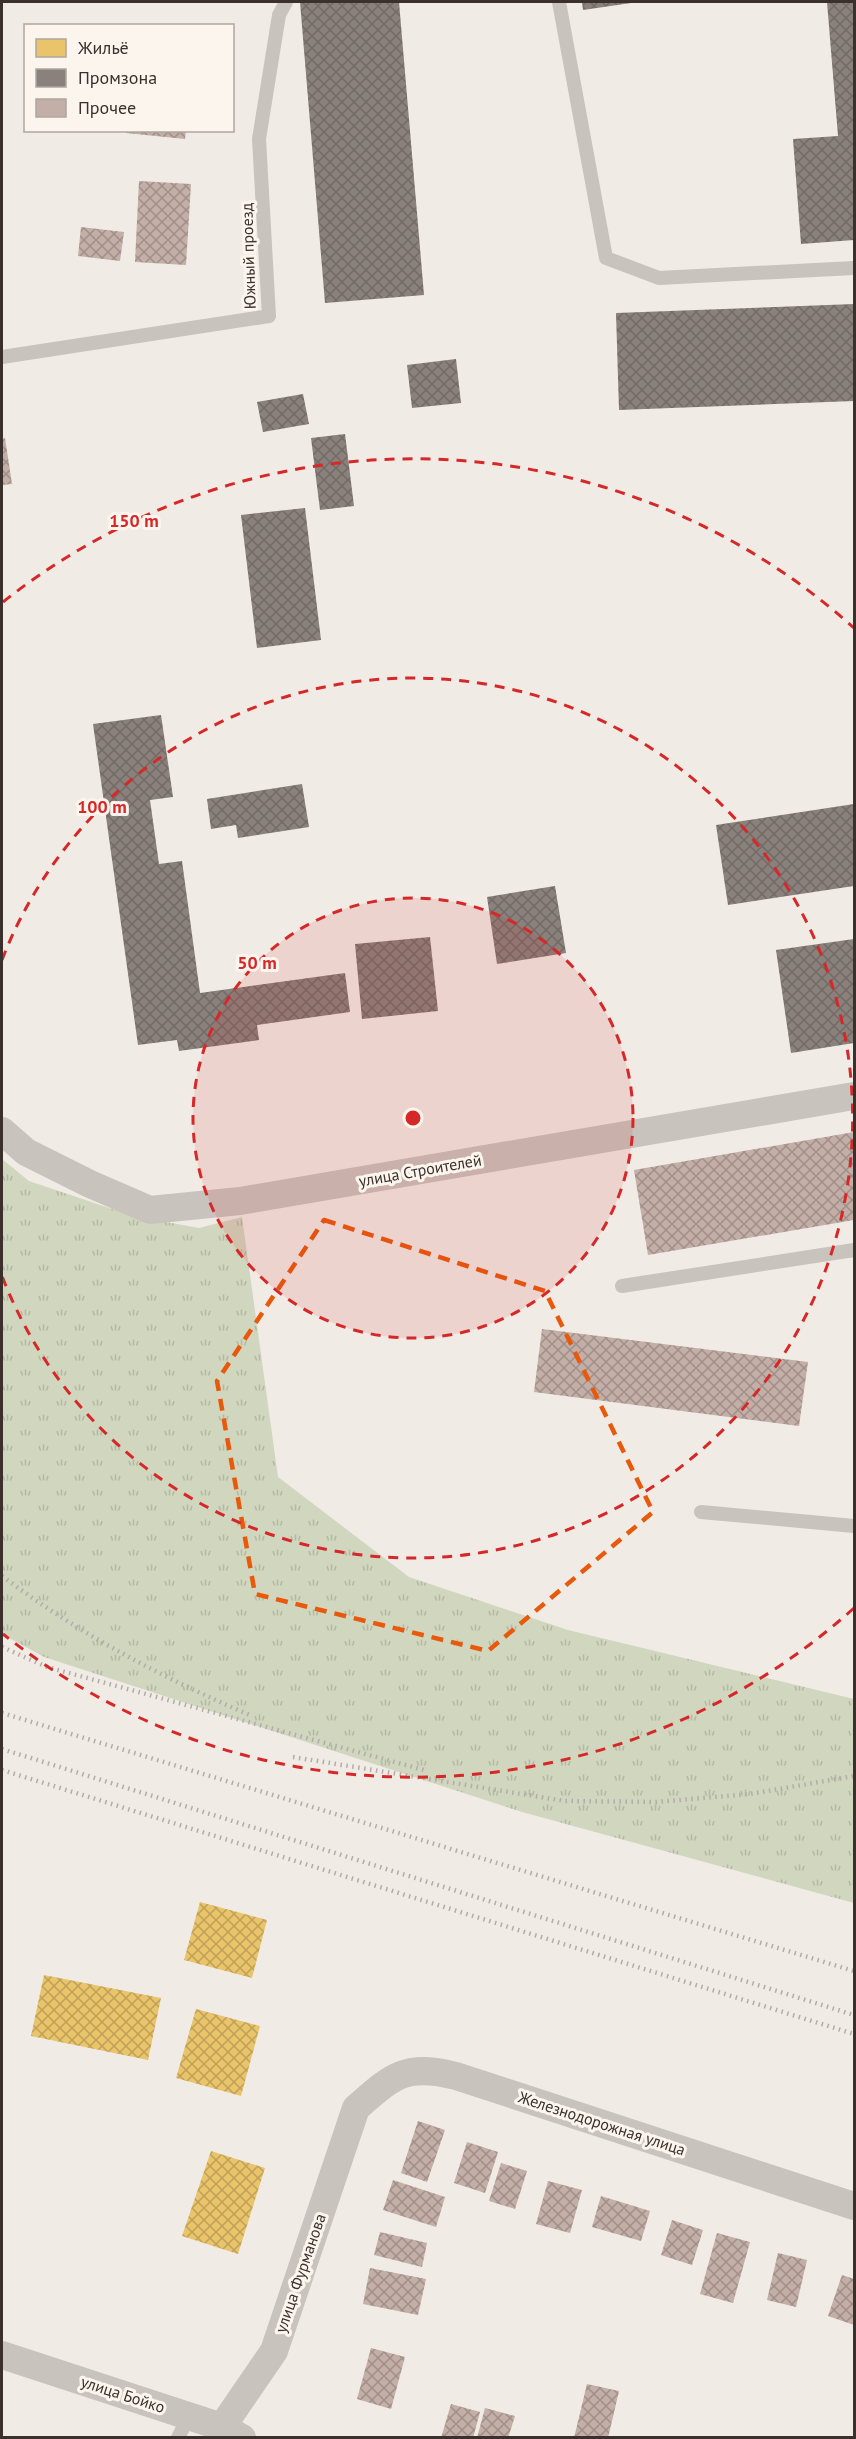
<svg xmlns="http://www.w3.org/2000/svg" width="856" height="2439" font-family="'PT Sans',sans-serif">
<defs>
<pattern id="grass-tufts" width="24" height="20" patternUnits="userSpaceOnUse" patternTransform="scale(1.5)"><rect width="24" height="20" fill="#d1d6bf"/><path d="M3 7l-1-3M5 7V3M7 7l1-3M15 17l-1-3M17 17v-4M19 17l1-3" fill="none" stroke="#b4b8a4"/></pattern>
<pattern id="homes-cross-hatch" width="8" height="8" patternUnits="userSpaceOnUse" patternTransform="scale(1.5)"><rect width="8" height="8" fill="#e9c46a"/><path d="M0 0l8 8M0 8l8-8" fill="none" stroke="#bea057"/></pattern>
<pattern id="industry-cross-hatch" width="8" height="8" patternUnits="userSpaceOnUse" patternTransform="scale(1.5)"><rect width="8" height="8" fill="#8a817c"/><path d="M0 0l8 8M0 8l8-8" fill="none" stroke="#726a66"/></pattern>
<pattern id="building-cross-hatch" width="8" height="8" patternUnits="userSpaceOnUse" patternTransform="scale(1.5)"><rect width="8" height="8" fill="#c3afa7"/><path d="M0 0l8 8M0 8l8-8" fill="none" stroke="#a08f88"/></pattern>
</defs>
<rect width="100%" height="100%" fill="#f0ebe5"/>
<path fill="url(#grass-tufts)" d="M 2,1159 L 29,1181 L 133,1216 L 199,1228 L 242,1217 L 278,1477 L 409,1577 L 568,1630 L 854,1699 L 854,1903 L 522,1812 L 44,1657 L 2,1634 Z"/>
<path fill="url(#homes-cross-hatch)" d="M 200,1902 L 267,1920 L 252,1978 L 184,1960 Z
M 44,1975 L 161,1998 L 148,2060 L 31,2036 Z
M 196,2009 L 260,2026 L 241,2096 L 176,2078 Z
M 211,2151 L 265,2168 L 238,2254 L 182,2236 Z"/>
<path fill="url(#industry-cross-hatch)" d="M 300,2 L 399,2 L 424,295 L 325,303 Z
M 582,2 L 631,2 L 631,3 L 583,10 Z
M 827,2 L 854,2 L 854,240 L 801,244 L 793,139 L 838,136 Z
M 854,304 L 854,401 L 619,410 L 616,313 Z
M 456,359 L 461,403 L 412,408 L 407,365 Z
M 303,394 L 309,424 L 263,432 L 257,402 Z
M 345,434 L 354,506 L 320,510 L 311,438 Z
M 305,508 L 321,640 L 257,648 L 241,515 Z
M 161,715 L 173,797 L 150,800 L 159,864 L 182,861 L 200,993 L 345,973 L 350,1012 L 257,1025 L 259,1040 L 179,1051 L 177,1040 L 138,1045 L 93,724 Z
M 302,784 L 309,827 L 238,838 L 236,825 L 211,829 L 207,799 Z
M 854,804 L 854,886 L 728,905 L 716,825 Z
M 555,886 L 566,953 L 497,964 L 487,897 Z
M 430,937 L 438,1011 L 362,1019 L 355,944 Z
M 854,939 L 854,1043 L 791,1053 L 776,950 Z"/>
<path fill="url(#building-cross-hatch)" d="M 126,130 L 186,130 L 185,139 L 126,133 Z
M 139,181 L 191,184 L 186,265 L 135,262 Z
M 81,227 L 124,232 L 120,261 L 78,256 Z
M 5,438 L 12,484 L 2,485 L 2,439 Z
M 854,1132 L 854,1220 L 648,1255 L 634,1170 Z
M 542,1329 L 808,1362 L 799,1426 L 534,1392 Z
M 418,2121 L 445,2130 L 427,2182 L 401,2173 Z
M 467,2142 L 498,2152 L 485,2193 L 454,2183 Z
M 501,2163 L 527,2171 L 515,2209 L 489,2201 Z
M 393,2180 L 445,2197 L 436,2227 L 383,2210 Z
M 548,2181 L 582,2190 L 570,2233 L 536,2224 Z
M 601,2196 L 650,2211 L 641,2241 L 592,2227 Z
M 672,2220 L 703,2230 L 692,2265 L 661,2255 Z
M 380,2232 L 427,2243 L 422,2267 L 374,2255 Z
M 717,2233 L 750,2242 L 733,2303 L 700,2294 Z
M 778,2253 L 807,2260 L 796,2307 L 767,2300 Z
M 370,2268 L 426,2279 L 418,2315 L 363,2304 Z
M 842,2275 L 854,2279 L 854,2325 L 828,2316 Z
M 371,2348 L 405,2357 L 391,2409 L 357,2399 Z
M 587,2384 L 619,2391 L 608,2438 L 574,2438 Z
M 451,2404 L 480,2412 L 473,2438 L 441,2438 Z
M 485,2408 L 515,2416 L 508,2438 L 477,2438 Z"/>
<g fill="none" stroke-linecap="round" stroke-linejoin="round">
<path stroke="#c9c3be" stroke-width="14" d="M 559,2 L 606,258 L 659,278 L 854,268
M 2,357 L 269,316 L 259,139 L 279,15 L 286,2
M 622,1286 L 854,1250
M 701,1512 L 854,1526
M 178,2438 L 189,2416"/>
<path stroke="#c9c3be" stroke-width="28" d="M 2,1131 L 26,1152 L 90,1184 L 150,1210 L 240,1201 L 854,1096
M 2,2355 L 222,2427 L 242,2438
M 222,2427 L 274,2351 L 356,2108 C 393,2076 405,2063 456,2076 L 854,2206"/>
<path stroke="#b1aca8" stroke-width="4.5" stroke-dasharray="1.5 4.5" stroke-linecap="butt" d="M 2,1576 C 79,1634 163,1678 252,1716
M 2,1647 L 47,1667 L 424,1770
M 2,1713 L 854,1971
M 2,1749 L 854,2015
M 293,1757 L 565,1801 L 656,1802 L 750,1794 L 854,1776
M 2,1770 L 854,2034"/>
</g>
<path fill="none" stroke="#e8590c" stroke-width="4.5" stroke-dasharray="12 8" stroke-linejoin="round" d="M 324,1220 L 545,1291 L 653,1512 L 488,1651 L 255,1594 L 217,1381 Z"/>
<circle cx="413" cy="1118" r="220" fill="#d62828" fill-opacity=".12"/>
<g fill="none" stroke="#d62828" stroke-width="3" stroke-dasharray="10 8">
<circle cx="413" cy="1118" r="220"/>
<path d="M2 960A440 440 0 1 1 2 1276"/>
<path d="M854 1608A659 659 0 0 1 3 1634M3 602A659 659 0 0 1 854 628"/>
</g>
<g text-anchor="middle" stroke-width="6" stroke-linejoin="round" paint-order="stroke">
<g font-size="16" fill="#3b302b" stroke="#fbf5ee">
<text transform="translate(248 256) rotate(-92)" y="6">Южный проезд</text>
<text transform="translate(420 1170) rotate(-10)" y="6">улица Строителей</text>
<text transform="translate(602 2123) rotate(18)" y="6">Железнодорожная улица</text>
<text transform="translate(300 2273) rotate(-71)" y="6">улица Фурманова</text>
<text transform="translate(123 2394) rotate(18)" y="6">улица Бойко</text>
</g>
</g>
<circle cx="413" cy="1118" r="9" fill="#d62828" stroke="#fbf5ee" stroke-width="3"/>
<g font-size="18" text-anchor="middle" font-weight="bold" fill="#d62828" stroke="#fbf5ee" stroke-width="6" stroke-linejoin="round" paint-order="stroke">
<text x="134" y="527">150 m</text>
<text x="102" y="813">100 m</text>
<text x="257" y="969">50 m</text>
</g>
<rect width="856" height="2439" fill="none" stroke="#3b302b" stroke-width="6"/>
<rect x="24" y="24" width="210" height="108" fill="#fbf5ee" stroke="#aea6a0" stroke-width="1.5"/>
<rect x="36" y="39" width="30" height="18" fill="#e9c46a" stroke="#aea6a0" stroke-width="1.5"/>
<text x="78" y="54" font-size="18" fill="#3b302b">Жильё</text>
<rect x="36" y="69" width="30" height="18" fill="#8a817c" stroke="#aea6a0" stroke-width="1.5"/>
<text x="78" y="84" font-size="18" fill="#3b302b">Промзона</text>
<rect x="36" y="99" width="30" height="18" fill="#c3afa7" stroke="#aea6a0" stroke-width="1.5"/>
<text x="78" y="114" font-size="18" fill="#3b302b">Прочее</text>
</svg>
